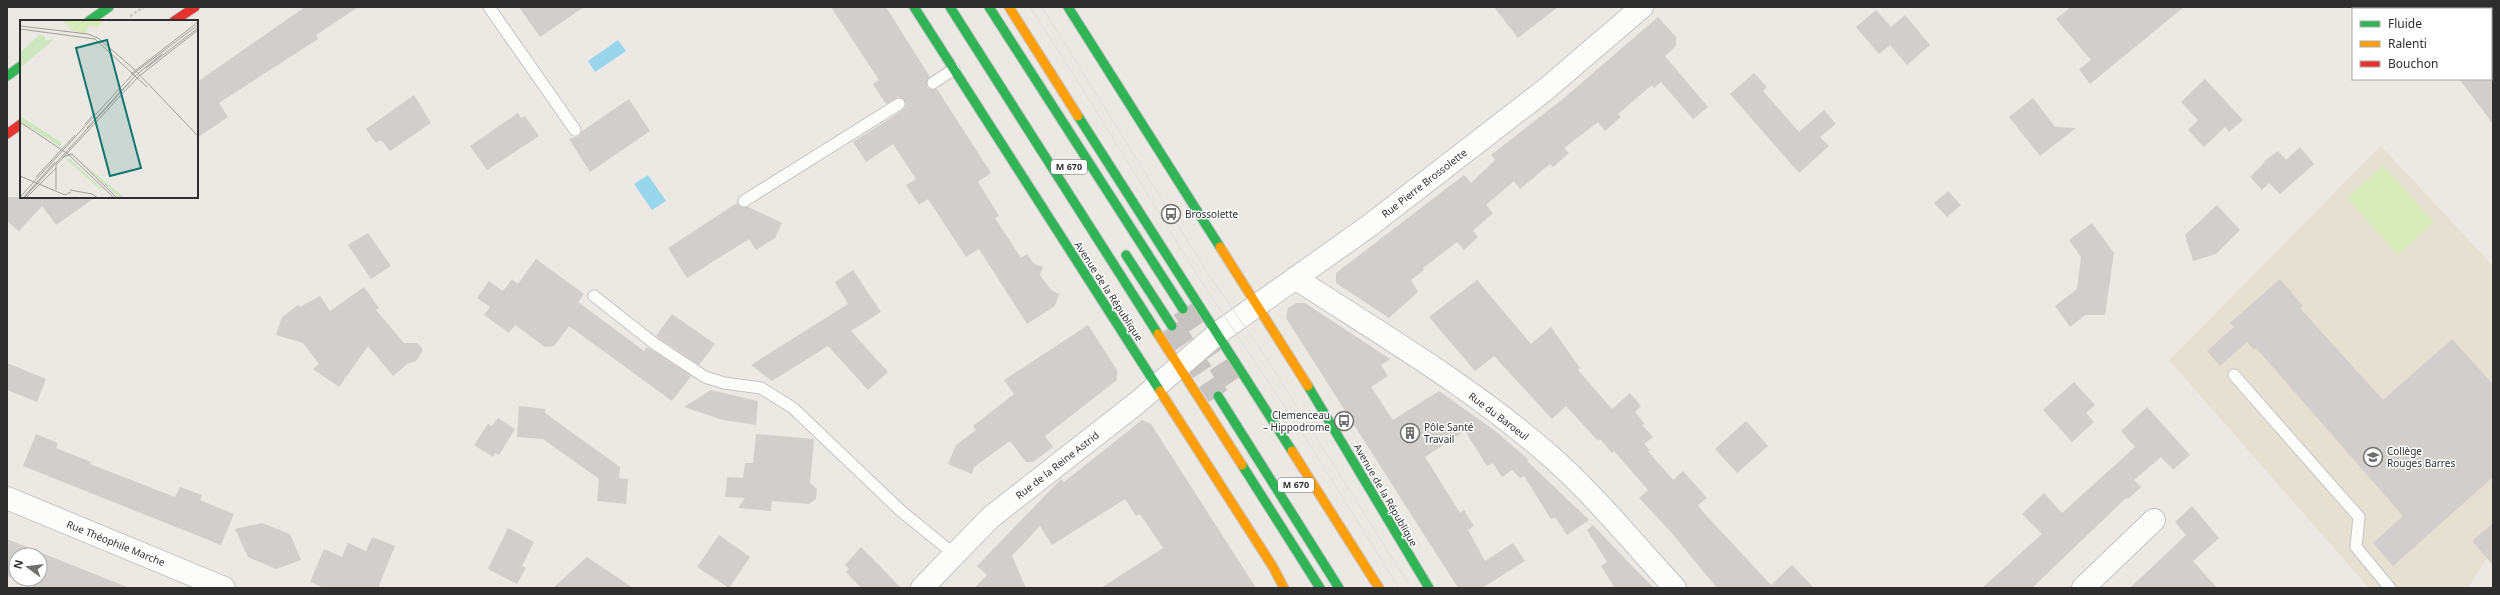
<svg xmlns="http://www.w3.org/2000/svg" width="2500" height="595" font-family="'Noto Sans',sans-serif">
<rect width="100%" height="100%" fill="#ece8e4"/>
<path fill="#e6e0d3" d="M 2381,146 L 2493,266 L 2493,553 L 2487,558 L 2468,588 L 2369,588 L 2169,360 Z"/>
<path fill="#d9eabb" d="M 2383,165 L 2434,222 L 2398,255 L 2347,198 Z"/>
<path fill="#99d6ec" d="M 618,40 L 626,51 L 595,72 L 588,61 Z
M 648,175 L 666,201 L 652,210 L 634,184 Z"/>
<path fill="#d1cecb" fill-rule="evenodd" d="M 305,7 L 358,7 L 316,35 L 318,39 L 219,103 L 228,117 L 197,138 L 197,82 Z
M 519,7 L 584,7 L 540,37 Z
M 831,7 L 886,7 L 930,77 L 927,80 L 927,87 L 930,89 L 937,89 L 991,173 L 978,182 L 999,216 L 995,218 L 1021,258 L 1027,254 L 1034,264 L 1043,267 L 1040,275 L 1051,290 L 1059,294 L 1055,306 L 1027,324 L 979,249 L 966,257 L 928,199 L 919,205 L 906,185 L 916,179 L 893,144 L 866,162 L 853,142 L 894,116 L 905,108 L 906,103 L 899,97 L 886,104 L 873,84 L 879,80 Z
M 1494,7 L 1558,7 L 1518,38 Z
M 2071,7 L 2184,7 L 2090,84 L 2079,69 L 2091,60 L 2056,19 Z
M 1876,10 L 1891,27 L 1905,15 L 1930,45 L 1907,65 L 1890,45 L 1879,54 L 1856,27 Z
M 1658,17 L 1676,37 L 1676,46 L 1665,56 L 1708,107 L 1693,119 L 1661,82 L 1654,88 L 1652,85 L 1618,114 L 1621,117 L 1605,131 L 1598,122 L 1564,148 L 1569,153 L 1553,167 L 1550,164 L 1520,189 L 1514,181 L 1486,205 L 1493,213 L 1473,231 L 1478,237 L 1464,250 L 1457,242 L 1423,268 L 1424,270 L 1411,280 L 1418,292 L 1389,318 L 1336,283 L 1336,273 L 1464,175 L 1471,183 L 1495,160 L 1491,155 L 1564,98 Z
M 1754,73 L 1767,87 L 1763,91 L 1799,132 L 1824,110 L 1836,124 L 1820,137 L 1829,146 L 1799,173 L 1730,94 Z
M 2205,79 L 2243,120 L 2229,132 L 2225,127 L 2204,147 L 2188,130 L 2198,120 L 2181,102 Z
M 2459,79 L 2493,79 L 2493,124 L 2473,97 Z
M 414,95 L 431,123 L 390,151 L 383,142 L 380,140 L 376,143 L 366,129 Z
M 2033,98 L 2055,127 L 2076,128 L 2040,156 L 2009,117 Z
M 629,99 L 650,131 L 590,172 L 569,139 L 579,136 L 582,131 Z
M 518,113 L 521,118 L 525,116 L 539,136 L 487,170 L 470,146 Z
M 2300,147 L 2314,164 L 2280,194 L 2269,183 L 2262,190 L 2250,177 L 2265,162 L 2264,161 L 2278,151 L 2286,160 Z
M 1948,191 L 1961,205 L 1947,217 L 1934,203 Z
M 7,197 L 96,197 L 56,225 L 42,206 L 19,231 L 7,221 Z
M 737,203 L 741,207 L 748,207 L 782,223 L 775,238 L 756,250 L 749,239 L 687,278 L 668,248 Z
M 2217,205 L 2240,230 L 2216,254 L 2193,261 L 2185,235 Z
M 2092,223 L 2114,253 L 2105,315 L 2085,315 L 2070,327 L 2055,306 L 2077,289 L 2081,257 L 2069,240 Z
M 368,233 L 391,266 L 371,279 L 348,245 Z
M 536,259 L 584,294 L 578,302 L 644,351 L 647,347 L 691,376 L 672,401 L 569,326 L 554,346 L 545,347 L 515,325 L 509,333 L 484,315 L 490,307 L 477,298 L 489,281 L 503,291 L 512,279 L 518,284 Z
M 853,270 L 881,312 L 851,331 L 888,372 L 868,390 L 828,346 L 772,381 L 751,365 L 848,304 L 835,282 Z
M 2280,279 L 2303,306 L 2300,308 L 2383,400 L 2452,339 L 2493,384 L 2493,477 L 2393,566 L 2373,543 L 2403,516 L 2256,348 L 2254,350 L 2247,342 L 2220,366 L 2207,351 L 2234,327 L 2230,323 Z
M 1477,280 L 1531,344 L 1551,327 L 1580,368 L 1578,370 L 1612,409 L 1630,393 L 1641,406 L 1635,412 L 1645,424 L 1642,425 L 1653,437 L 1644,444 L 1650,450 L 1648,451 L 1673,480 L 1683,471 L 1707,498 L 1698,505 L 1704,513 L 1771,585 L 1792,565 L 1814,588 L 1717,588 L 1670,531 L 1639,498 L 1648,490 L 1614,451 L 1612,453 L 1600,439 L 1598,441 L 1566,406 L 1552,419 L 1494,356 L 1475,371 L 1429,317 Z
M 364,287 L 379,308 L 376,310 L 404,343 L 417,343 L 422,348 L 422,352 L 416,361 L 407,364 L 393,376 L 368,346 L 339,387 L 313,369 L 319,364 L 303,343 L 276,335 L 282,317 L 298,305 L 300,307 L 320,296 L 330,311 Z
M 1296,303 L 1305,303 L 1390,359 L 1381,365 L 1388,376 L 1371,387 L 1393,420 L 1439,391 L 1494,430 L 1529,460 L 1527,461 L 1589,520 L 1567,535 L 1555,517 L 1551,519 L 1524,476 L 1520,478 L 1512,470 L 1502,477 L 1493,463 L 1487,466 L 1465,431 L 1425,457 L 1460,513 L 1464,510 L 1474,526 L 1468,530 L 1485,561 L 1513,543 L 1525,561 L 1482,588 L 1458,588 L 1286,318 L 1288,308 Z
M 672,314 L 715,344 L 699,365 L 656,336 Z
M 1088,325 L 1117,370 L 1117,380 L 1045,436 L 1053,447 L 1033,462 L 1026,462 L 1010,441 L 974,467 L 972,474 L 948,464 L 956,445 L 976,430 L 973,426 L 1014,394 L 1004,380 Z
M 7,363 L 46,379 L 37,402 L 7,390 Z
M 2074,382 L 2095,405 L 2086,413 L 2094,422 L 2072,442 L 2043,410 Z
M 711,390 L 758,401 L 756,425 L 723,420 L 684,407 Z
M 519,406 L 545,409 L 545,413 L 620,467 L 619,478 L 628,479 L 626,504 L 597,501 L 599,479 L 543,439 L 517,437 Z
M 2147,407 L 2190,455 L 2173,470 L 2161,457 L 2134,480 L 2141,487 L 2128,499 L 2126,498 L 2032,588 L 1982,588 L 2042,534 L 2022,514 L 2044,493 L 2062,513 L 2135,447 L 2121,431 Z
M 498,418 L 515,429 L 499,455 L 495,453 L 493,457 L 474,445 L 488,424 L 492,426 Z
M 1142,420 L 1151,424 L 1256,588 L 1101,588 L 1163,548 L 1140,514 L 1136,516 L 1125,499 L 1052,545 L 1040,526 L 1012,556 L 1026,588 L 974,588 L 987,575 L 977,566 L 1061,479 L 1064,482 Z
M 1746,421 L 1768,446 L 1737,473 L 1715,449 Z
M 36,434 L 58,443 L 56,448 L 91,462 L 90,464 L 175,497 L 180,487 L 202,495 L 200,500 L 234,514 L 221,545 L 23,466 Z
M 756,434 L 814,439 L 810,483 L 817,489 L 816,499 L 809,504 L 772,501 L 771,511 L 738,508 L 745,498 L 725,497 L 727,477 L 743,478 L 745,463 L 753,463 Z
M 2192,506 L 2219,538 L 2193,561 L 2217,588 L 2130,588 L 2186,535 L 2175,522 Z
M 262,523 L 290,534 L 301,560 L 276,569 L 248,557 L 235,529 Z
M 2493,523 L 2493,565 L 2472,541 Z
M 1593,525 L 1631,565 L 1654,588 L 1615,588 L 1601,566 L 1607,562 L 1587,530 Z
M 508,528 L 534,542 L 522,566 L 526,568 L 517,584 L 488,569 Z
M 719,535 L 750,557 L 729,588 L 697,567 Z
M 372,537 L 395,546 L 378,588 L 324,588 L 310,582 L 324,549 L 342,557 L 348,543 L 366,551 Z
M 7,539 L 127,587 L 126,588 L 36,588 L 7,576 ZM 16,555 L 40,555 L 40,579 L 16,579 Z
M 861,547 L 901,588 L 861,588 L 846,572 L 849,569 L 845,565 Z
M 587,557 L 633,588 L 553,588 Z"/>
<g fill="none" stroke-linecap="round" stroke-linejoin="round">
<path stroke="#c6c3c0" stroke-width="22" stroke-dasharray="22 11" stroke-linecap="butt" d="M 1183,309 L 1231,383
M 1172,326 L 1218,396"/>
<defs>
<path id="lane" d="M 489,7 L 575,130
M 933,83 L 954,69
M 744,201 L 899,104
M 594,296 L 655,344 L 705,377 L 724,383 L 761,388 L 793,408 L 901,511 L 954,554
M 2234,375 L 2359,517 L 2356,547 L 2390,588"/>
<path id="street" d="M 1295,278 C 1381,334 1470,386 1548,454 C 1594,494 1633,543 1675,588
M 7,498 L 224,588
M 922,588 L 991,517 L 1138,402 L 1218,333 L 1369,226 L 1545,90 L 1642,7
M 2083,588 L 2154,520"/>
<path id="fast" d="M 914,7 L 1160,391
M 950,7 L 1158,334
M 989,7 L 1183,309
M 1068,7 L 1220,247
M 89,21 L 109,7
M 7,76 L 21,66
M 1078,116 L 1292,451
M 1126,255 L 1172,326
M 1308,386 L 1429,588
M 1218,396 L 1339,588
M 1242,465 L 1320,588"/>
<path id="slow" d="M 1009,7 L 1078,116
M 1220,247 L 1308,386
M 1158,334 L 1242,465
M 1160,391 L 1273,567 L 1284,588
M 1292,451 L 1379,588"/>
<path id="jam" d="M 174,21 L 195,7
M 7,134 L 21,124"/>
</defs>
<use href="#lane" stroke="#c5c4c5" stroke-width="13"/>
<use href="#street" stroke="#c5c4c5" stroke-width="24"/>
<use href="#fast" stroke="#c5c4c5" stroke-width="11"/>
<use href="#slow" stroke="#c5c4c5" stroke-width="11"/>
<use href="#jam" stroke="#c5c4c5" stroke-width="11"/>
<path stroke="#c9c9c8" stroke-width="2.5" stroke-dasharray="3 2" stroke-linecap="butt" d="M 130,16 L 144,7"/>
<use href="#lane" stroke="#fcfcfb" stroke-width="11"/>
<use href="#street" stroke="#fcfcfb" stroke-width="22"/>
<use href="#fast" stroke="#30b455" stroke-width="9"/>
<use href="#slow" stroke="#ff9f0a" stroke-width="9"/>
<use href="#jam" stroke="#e5322d" stroke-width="9"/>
<path stroke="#dfdfe1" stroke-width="1" d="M 1030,7 L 1082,88 L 1199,278 L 1303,434 L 1399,588
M 1042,7 L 1207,272 L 1265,356 L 1411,588"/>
</g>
<defs>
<symbol id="bus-ring" viewBox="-11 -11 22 22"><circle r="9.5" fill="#fff" stroke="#706f6e" stroke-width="1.5"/><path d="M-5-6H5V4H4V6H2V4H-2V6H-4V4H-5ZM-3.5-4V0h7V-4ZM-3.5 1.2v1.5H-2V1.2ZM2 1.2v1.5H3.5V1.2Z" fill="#706f6e"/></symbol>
<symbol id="building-ring" viewBox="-11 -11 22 22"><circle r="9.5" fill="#fff" stroke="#706f6e" stroke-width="1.5"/><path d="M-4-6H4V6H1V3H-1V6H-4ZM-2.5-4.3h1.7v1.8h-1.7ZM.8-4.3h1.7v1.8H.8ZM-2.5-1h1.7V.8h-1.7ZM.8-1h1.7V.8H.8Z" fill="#706f6e"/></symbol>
<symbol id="school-ring" viewBox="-11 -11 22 22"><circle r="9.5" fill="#fff" stroke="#706f6e" stroke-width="1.5"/><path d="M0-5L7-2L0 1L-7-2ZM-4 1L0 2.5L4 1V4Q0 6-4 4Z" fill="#706f6e"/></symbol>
</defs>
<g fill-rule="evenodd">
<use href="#bus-ring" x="1160" y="203" width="22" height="22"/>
<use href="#bus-ring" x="1333" y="410" width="22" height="22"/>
<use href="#building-ring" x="1399" y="422" width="22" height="22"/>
<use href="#school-ring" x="2362" y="446" width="22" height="22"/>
</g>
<g text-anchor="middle" stroke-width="3" stroke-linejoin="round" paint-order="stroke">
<g fill="#fff" stroke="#6d6d6d" stroke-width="1">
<rect x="1051" y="160" width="36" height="14" rx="3"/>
<rect x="1278" y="478" width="36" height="14" rx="3"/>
</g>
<g font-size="9" font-weight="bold" fill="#2e2e2e">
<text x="1069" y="170">M 670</text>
<text x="1296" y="488">M 670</text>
</g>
<g font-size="10" fill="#2e2e2e" stroke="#fff">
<text transform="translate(1424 183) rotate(-38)" y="4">Rue Pierre Brossolette</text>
<text transform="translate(1109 291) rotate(57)" y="4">Avenue de la République</text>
<text transform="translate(1499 416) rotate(37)" y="4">Rue du Baroeul</text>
<text transform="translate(1057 465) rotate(-38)" y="4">Rue de la Reine Astrid</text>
<text transform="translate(1386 495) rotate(60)" y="4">Avenue de la République</text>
<text transform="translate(116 543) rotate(22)" y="4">Rue Théophile Marche</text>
</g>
<g font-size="10" fill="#2e2e2e" stroke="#fff" text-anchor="start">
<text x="1185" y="218">Brossolette</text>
<text x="1330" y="419" text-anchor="end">Clemenceau<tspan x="1330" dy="12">– Hippodrome</tspan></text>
<text x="1424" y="431">Pôle Santé<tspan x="1424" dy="12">Travail</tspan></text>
<text x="2387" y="455">Collège<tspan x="2387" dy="12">Rouges Barres</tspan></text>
</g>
</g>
<g transform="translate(20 20)">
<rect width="178" height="178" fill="#ece8e4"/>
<path d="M 19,15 L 25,16 L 25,20 L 31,20 L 32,17 L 32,21 L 0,48 L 0,33 ZM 0,96 L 41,122 L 41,127 L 0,101 ZM 49,138 L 83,170 L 82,171 L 47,140 ZM 58,139 L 105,178 L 99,178 Z" fill="#cee6be"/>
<path d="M 42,0 L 83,0 L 78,8 L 69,6 L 66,13 L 52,11 Z" fill="#d9eabb"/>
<path fill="none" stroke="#a09e9b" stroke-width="1" d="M 0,6 L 68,14 L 78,18 L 114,49 L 178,116M 0,9 L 75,19 L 127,67M 154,23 L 178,5M 126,48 L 178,8M 111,54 L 178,2M 0,102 L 48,134 L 94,178M 65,104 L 75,93M 67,108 L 115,56 L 142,34M 43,137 L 52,134 L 97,178M 0,156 L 45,175 L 51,172M 16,157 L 55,115M 36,170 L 36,145 L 118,57 L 178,10M 50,170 L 72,174 L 78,178M 0,177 L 113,54 L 154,23M 3,178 L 35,142M 4,178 L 110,62M 6,178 L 36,148"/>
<path fill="#0f766e" fill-opacity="0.15" stroke="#0f766e" stroke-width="2" d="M 87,20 L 121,148 L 90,156 L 56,28 Z"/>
<rect width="178" height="178" fill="none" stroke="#2e2e2e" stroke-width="2"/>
</g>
<rect width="2500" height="595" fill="none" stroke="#2e2e2e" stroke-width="16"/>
<rect x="2352" y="8" width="140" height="72" fill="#ffffff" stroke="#ababab"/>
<rect x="2360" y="21" width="20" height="6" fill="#30b455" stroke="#ababab"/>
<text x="2388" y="28" font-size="12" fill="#2e2e2e">Fluide</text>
<rect x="2360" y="41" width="20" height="6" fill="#ff9f0a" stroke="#ababab"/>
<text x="2388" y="48" font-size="12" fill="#2e2e2e">Ralenti</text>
<rect x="2360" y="61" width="20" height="6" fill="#e5322d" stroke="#ababab"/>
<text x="2388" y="68" font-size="12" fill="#2e2e2e">Bouchon</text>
<g transform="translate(28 567) rotate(285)"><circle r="19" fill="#ffffff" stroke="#ababab"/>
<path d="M0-3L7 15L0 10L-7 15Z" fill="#706f6e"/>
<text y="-6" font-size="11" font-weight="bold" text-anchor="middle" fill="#2e2e2e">N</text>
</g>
</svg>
